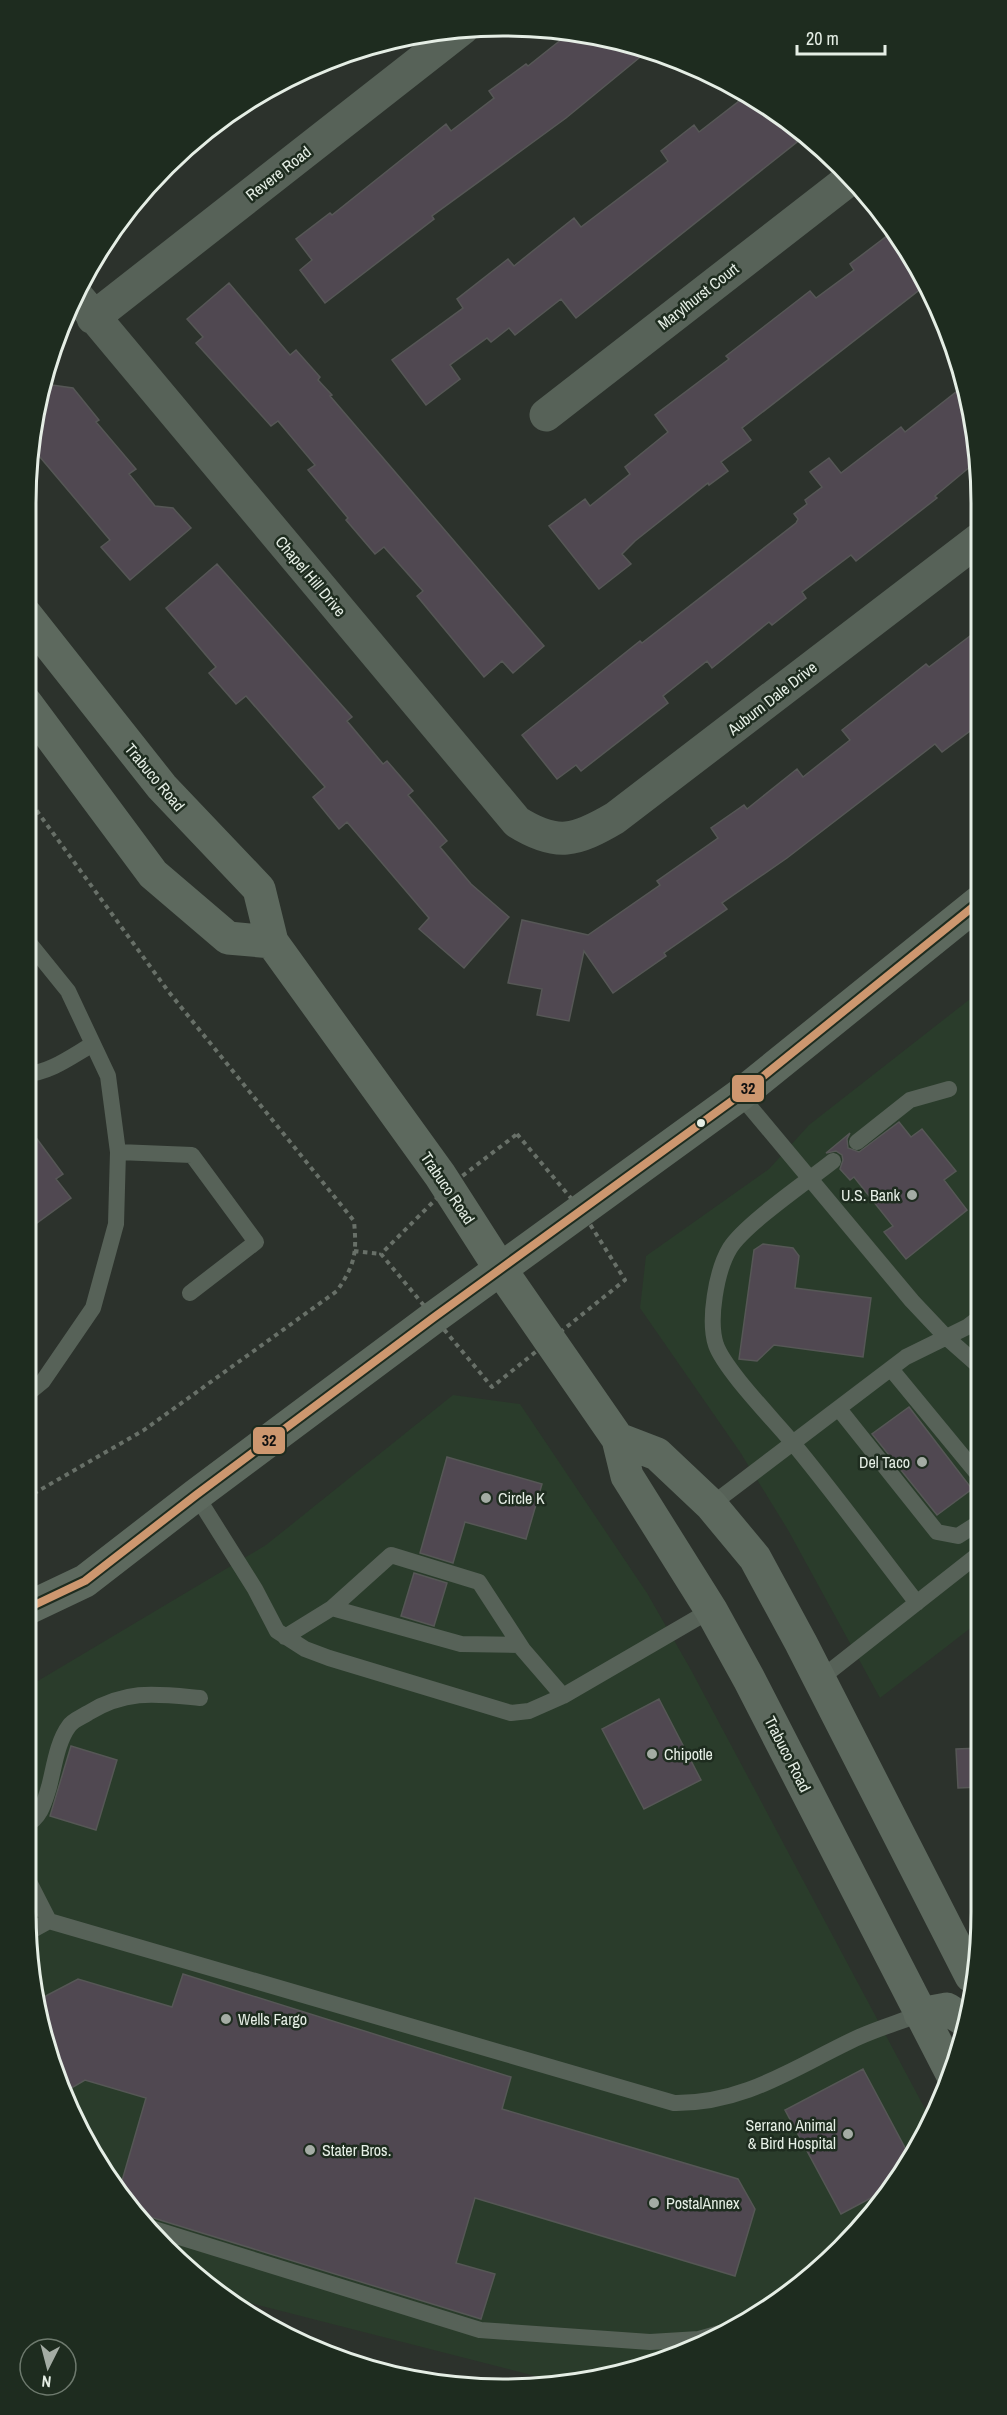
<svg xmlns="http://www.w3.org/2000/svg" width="1007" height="2415" font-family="'Archivo Narrow',sans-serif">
<rect width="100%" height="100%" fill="#2c322c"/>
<path fill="#2a3c2b" d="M 979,992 L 981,1620 L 880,1698 L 788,1530 L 740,1452 L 640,1308 L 646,1256 L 769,1169 L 809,1125 Z
M 453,1395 L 520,1404 L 647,1593 L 691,1670 L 931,2120 L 918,2150 L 863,2226 L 742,2326 L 657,2364 L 570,2385 L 231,2298 L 144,2226 L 89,2150 L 51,2065 L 26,1911 L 26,1688 L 266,1545 Z"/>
<path fill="#504851" stroke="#565756" stroke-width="1.5" d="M 572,31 L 650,49 L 566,118 L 432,216 L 434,219 L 325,303 L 300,270 L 312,260 L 296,239 L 330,213 L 332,215 L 446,124 L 451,131 L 494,98 L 489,91 L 526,64 L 528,66 Z
M 747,95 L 772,109 L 797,142 L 576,318 L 561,299 L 515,335 L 509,328 L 491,342 L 487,338 L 450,365 L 460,379 L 426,405 L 392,360 L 463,308 L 457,299 L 508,259 L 514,266 L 574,218 L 581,227 L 668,161 L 661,151 L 694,125 L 699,132 Z
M 892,232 L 927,284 L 742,428 L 751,440 L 721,462 L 728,471 L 709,485 L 708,483 L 635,541 L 622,554 L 631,564 L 599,589 L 549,526 L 585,499 L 590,506 L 630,474 L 625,467 L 668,432 L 655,415 L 729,359 L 726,356 L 810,291 L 816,298 L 854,270 L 850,264 Z
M 229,283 L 290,355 L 296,350 L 320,377 L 318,380 L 332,395 L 330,396 L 544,646 L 513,673 L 502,661 L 484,677 L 417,596 L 423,591 L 384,547 L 375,554 L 346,520 L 348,518 L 308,470 L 315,465 L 278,421 L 271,426 L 196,343 L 203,337 L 187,319 Z
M 45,384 L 73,388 L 99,420 L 96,422 L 136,469 L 129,474 L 155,506 L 173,508 L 191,528 L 130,580 L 101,547 L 110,540 L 34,450 Z
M 961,388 L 977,441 L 977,461 L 935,496 L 937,498 L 856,561 L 851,555 L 802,592 L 806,598 L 772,625 L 769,622 L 712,668 L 707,661 L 663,696 L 668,703 L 581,771 L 576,765 L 557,779 L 522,735 L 640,641 L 642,643 L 796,523 L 798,519 L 794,514 L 807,504 L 805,500 L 822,487 L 810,472 L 829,458 L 841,473 L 901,427 L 905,432 Z
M 217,564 L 352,717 L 347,721 L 383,764 L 387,761 L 413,791 L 408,795 L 447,841 L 440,847 L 471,884 L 509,917 L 464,968 L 419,929 L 429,918 L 347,822 L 339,829 L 313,797 L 325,787 L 246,696 L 236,704 L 209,673 L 216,667 L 166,608 Z
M 978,630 L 978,725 L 942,752 L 935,744 L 787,858 L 722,903 L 727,909 L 664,953 L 666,956 L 613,993 L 584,951 L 569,1021 L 537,1015 L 542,989 L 508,983 L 522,920 L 588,935 L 660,885 L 657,881 L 718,838 L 711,828 L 744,805 L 747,809 L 797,769 L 803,777 L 850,740 L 842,730 L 926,664 L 929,667 Z
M 899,1122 L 911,1137 L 922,1129 L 956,1171 L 944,1180 L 967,1210 L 906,1259 L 884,1232 L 893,1226 L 854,1177 L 850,1180 L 840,1169 L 843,1160 L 842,1155 L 836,1151 L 826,1153 L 850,1133 L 847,1139 L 848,1148 L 859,1152 Z
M 26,1124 L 63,1174 L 56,1179 L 71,1198 L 26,1231 Z
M 763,1244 L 793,1248 L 799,1256 L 795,1288 L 871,1298 L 863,1357 L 774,1345 L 757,1361 L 739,1359 L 754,1250 Z
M 909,1407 L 972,1489 L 937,1515 L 872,1434 Z
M 447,1457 L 542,1484 L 526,1539 L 465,1522 L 453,1563 L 420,1553 Z
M 414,1573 L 447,1583 L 434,1626 L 401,1616 Z
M 659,1699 L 701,1780 L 644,1809 L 602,1729 Z
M 71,1746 L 117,1760 L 96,1830 L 50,1816 Z
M 981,1748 L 981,1787 L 958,1788 L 956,1749 Z
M 183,1974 L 511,2077 L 502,2109 L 738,2179 L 755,2209 L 735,2276 L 475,2198 L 456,2263 L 495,2274 L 481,2319 L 147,2216 L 137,2216 L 119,2191 L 146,2098 L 85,2080 L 63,2093 L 51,2065 L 40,1999 L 78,1979 L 172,2007 Z
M 863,2069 L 911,2159 L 890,2188 L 841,2214 L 785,2110 Z"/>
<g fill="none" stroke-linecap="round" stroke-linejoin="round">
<path stroke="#687068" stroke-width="4" stroke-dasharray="4.5 4.5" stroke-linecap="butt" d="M 26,796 L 168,991 L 354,1221 C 357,1254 355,1264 337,1291 L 144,1430 L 26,1498
M 517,1134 L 581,1210 L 625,1280 L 492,1387 L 381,1254 L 448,1187 Z
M 354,1251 L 381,1254"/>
<path stroke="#576258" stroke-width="16" d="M 26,939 L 68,991 L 108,1076 L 118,1152 L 116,1224 L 93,1308 L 43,1381 L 26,1395
M 26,1074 C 50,1073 72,1056 93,1044
M 740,1095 L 912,1301 L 946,1337 L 980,1367
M 857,1142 L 910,1100 L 949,1089
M 118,1152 L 192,1155 L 256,1242 L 190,1293
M 833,1161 C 808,1181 745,1224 730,1248 C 716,1271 708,1321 716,1345 C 725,1370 773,1419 792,1442 C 835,1494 875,1549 917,1603
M 891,1369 L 980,1477
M 839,1409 L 937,1532 L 958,1536 L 980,1522
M 196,1495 L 255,1589 L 277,1631 L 305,1649 L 329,1658 L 511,1713 L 529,1711 L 563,1696 L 711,1610
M 711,1505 L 906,1357 L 967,1327 L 980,1317
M 332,1608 L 391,1555 L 479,1582 L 524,1651
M 285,1637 L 332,1608 L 461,1644 L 519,1645 L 563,1696
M 820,1679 L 980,1553
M 26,1825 C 41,1817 44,1803 49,1787 C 54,1768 57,1742 69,1726 C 73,1720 82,1717 88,1713 C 127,1689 157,1694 200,1698
M 26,1876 L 49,1921
M 29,1932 L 49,1921 L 674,2103 C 746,2104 796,2066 859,2037 C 879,2028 900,2022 920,2014
M 144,2226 L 480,2330 L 650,2342 L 699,2339 L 734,2329"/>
<path stroke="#576258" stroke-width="33" d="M 76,295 L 517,822 C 557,847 576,841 615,818 L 978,540
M 93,318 L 463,28
M 546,415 L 851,178"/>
<path stroke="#5d695e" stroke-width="33" d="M 26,615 L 162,787 L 259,889 L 272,942 L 440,1175 L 501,1270 L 618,1439 L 627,1476 L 711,1610 L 749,1679 L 952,2074
M 26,703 L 153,874 L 228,938 L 272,942
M 618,1439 L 657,1454 L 711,1505 L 755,1558 L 801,1643 L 971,1976
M 26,1609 L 85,1581 L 196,1495 L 433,1318 L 740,1095 L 979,902
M 920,2014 L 947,2009 L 964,2020"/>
<defs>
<path id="bus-1" d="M 26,1609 L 85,1581 L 196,1495 L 433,1318 L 740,1095 L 979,902"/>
</defs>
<use href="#bus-1" stroke="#1e2c1f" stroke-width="12"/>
<use href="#bus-1" stroke="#cd976f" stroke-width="8"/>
</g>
<circle fill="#e5eee5" stroke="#1e2c1f" stroke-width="2" cx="701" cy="1123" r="5"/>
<g fill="#a4aca4" stroke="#1e2c1f" stroke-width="2">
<circle cx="912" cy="1195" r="6"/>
<circle cx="922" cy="1462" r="6"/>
<circle cx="486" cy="1498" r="6"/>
<circle cx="652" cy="1754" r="6"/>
<circle cx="226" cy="2019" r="6"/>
<circle cx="848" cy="2134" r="6"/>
<circle cx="310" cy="2150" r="6"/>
<circle cx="654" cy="2203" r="6"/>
</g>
<g text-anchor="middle" stroke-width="5" stroke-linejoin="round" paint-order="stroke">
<g font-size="16" fill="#e5eee5" stroke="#1e2c1f">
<text transform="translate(278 173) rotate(-38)" y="6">Revere Road</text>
<text transform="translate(698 296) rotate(-38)" y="6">Marylhurst Court</text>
<text transform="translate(311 576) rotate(50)" y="6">Chapel Hill Drive</text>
<text transform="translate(772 698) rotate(-38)" y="6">Auburn Dale Drive</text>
<text transform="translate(155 777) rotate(50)" y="6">Trabuco Road</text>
<text transform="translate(448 1188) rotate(56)" y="6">Trabuco Road</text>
<text transform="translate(788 1754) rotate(63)" y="6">Trabuco Road</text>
</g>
<g font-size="16" fill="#e5eee5" stroke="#1e2c1f" text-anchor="start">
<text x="900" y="1201" text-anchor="end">U.S. Bank</text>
<text x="910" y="1468" text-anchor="end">Del Taco</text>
<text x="498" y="1504">Circle K</text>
<text x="664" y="1760">Chipotle</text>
<text x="238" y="2025">Wells Fargo</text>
<text x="836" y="2131" text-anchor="end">Serrano Animal<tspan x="836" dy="18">&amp; Bird Hospital</tspan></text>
<text x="322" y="2156">Stater Bros.</text>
<text x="666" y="2209">PostalAnnex</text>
</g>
</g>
<path d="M0 0H1007V2415H0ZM503 36H504A467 467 0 0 1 971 503V1912A467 467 0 0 1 504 2379H503A467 467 0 0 1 36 1912V503A467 467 0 0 1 503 36Z" fill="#1e2c1f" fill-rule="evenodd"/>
<path fill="none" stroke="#e5eee5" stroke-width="3" d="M503 36H504A467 467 0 0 1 971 503V1912A467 467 0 0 1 504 2379H503A467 467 0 0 1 36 1912V503A467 467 0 0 1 503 36Z"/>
<g stroke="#1e2c1f" stroke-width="2">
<rect x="731" y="1074" width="34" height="29" rx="6" fill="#cd976f"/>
<rect x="252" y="1426" width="34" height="29" rx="6" fill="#cd976f"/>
</g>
<g font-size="16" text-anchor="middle" font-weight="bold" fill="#111">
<text x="748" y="1094">32</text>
<text x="269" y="1446">32</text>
</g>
<g transform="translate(48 2367) rotate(186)"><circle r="28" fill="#1e2c1f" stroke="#6e7a6e" stroke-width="1.5"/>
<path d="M0-4.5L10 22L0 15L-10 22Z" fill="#a4aca4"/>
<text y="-9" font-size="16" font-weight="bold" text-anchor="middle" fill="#e5eee5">N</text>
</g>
<path d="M797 45v9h88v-9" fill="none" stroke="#e5eee5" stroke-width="3"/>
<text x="806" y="45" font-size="18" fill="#e5eee5" stroke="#1e2c1f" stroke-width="4.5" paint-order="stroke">20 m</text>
</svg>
